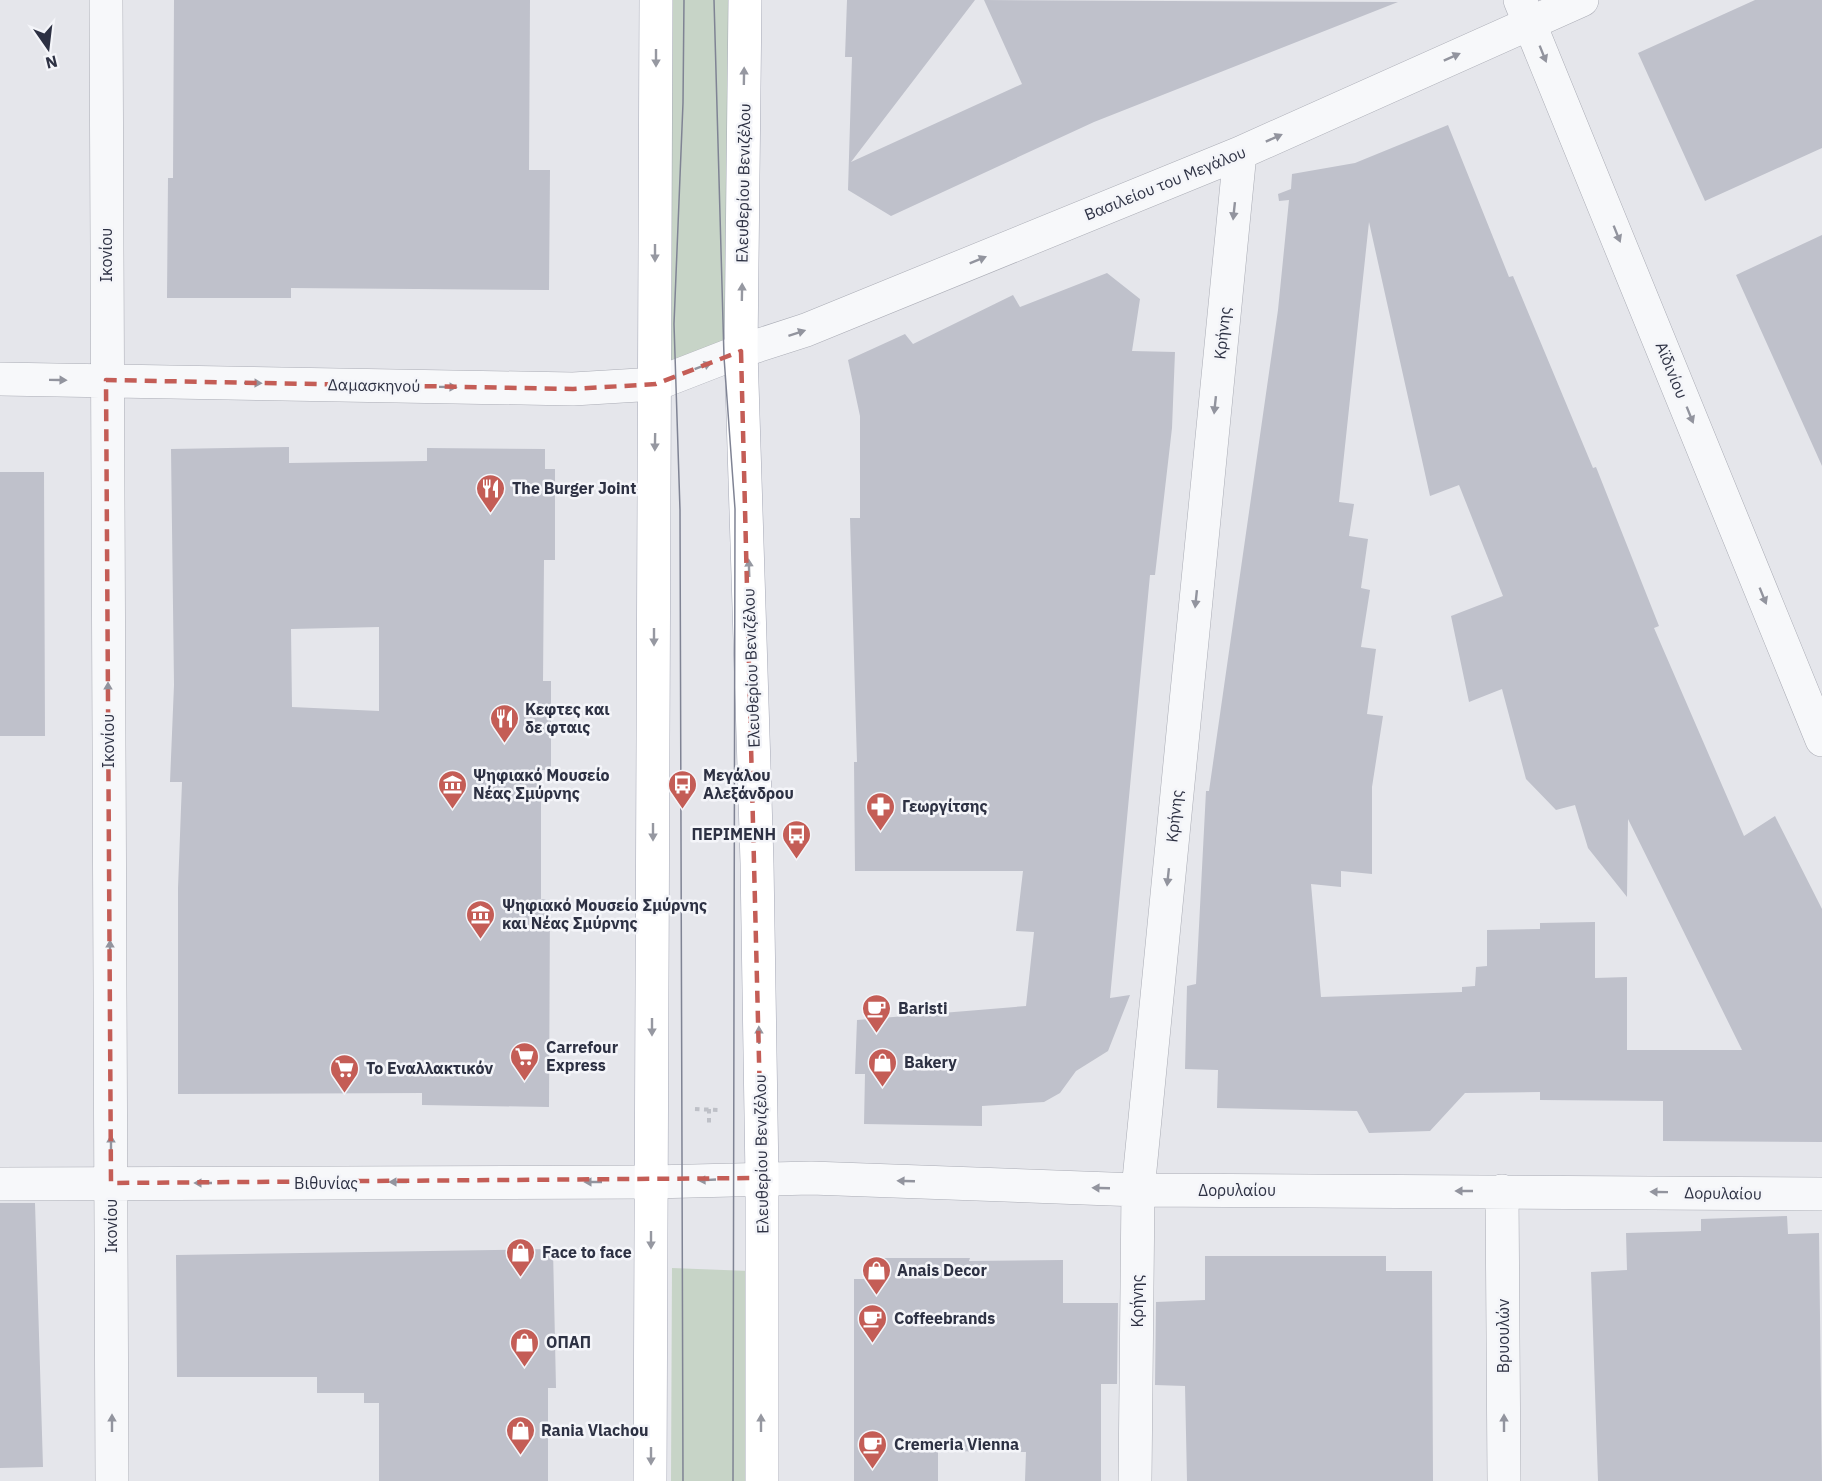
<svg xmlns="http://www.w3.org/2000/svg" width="1822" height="1481" font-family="'IBM Plex Sans',sans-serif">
<rect width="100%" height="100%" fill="#e5e6eb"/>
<path fill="#c7d4c7" d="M 665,0 L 739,0 L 732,341 L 663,372 Z
M 672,1268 L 749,1271 L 748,1481 L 671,1481 Z"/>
<path fill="#bfc1cb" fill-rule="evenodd" d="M 174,0 L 530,0 L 529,170 L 550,170 L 549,290 L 291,288 L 291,298 L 167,298 L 168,178 L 173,178 Z
M 847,0 L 975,0 L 851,162 L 1022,84 L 984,0 L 1398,2 L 1094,122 L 891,216 L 848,190 L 852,57 L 845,57 Z
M 1755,0 L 1822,0 L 1822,148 L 1705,201 L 1638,53 Z
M 1448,125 L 1509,277 L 1513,276 L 1593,468 L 1596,467 L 1659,626 L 1654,628 L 1744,836 L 1775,816 L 1822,909 L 1822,1142 L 1663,1141 L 1663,1101 L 1540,1100 L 1540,1092 L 1465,1093 L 1430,1131 L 1369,1133 L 1357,1111 L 1217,1108 L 1218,1070 L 1185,1069 L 1187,986 L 1196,984 L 1206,791 L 1209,791 L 1278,310 L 1289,200 L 1279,201 L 1278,194 L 1291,189 L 1292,174 L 1355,163 ZM 1369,222 L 1430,496 L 1459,485 L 1503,596 L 1451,616 L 1469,702 L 1502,689 L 1526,779 L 1556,810 L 1575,805 L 1588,848 L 1627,897 L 1628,819 L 1742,1050 L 1627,1050 L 1627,977 L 1595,978 L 1595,922 L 1540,923 L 1540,929 L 1487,930 L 1487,966 L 1476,967 L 1475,986 L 1462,987 L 1462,992 L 1321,997 L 1311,884 L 1341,887 L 1341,871 L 1372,874 L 1372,787 L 1383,716 L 1367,714 L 1376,649 L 1361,647 L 1370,590 L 1361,588 L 1368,539 L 1349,536 L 1354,504 L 1339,502 Z
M 1822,235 L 1822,466 L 1736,275 Z
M 1107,273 L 1140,299 L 1132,351 L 1175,352 L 1172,428 L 1155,575 L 1150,575 L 1110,998 L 1130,995 L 1108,1051 L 1076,1071 L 1060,1093 L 1044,1102 L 982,1106 L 982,1126 L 864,1124 L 865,1074 L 855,1074 L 857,1020 L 1026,1006 L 1034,932 L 1016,931 L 1023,871 L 855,871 L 854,762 L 857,762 L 850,518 L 860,518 L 860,416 L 848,360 L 905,334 L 913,344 L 1013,295 L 1020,307 Z
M 289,447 L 289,463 L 427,461 L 427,448 L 545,449 L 545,469 L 555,469 L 555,560 L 544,560 L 543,681 L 551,681 L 551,770 L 541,770 L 541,899 L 550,900 L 549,1107 L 422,1105 L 422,1093 L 178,1094 L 178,888 L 182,782 L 170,782 L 174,685 L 171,449 ZM 379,627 L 379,711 L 292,707 L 291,629 Z
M 0,472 L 44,472 L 45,736 L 0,736 Z
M 0,1203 L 35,1203 L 43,1467 L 0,1468 Z
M 1787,1216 L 1788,1234 L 1819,1233 L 1822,1481 L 1598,1481 L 1591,1272 L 1627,1270 L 1626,1233 L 1701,1231 L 1701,1219 Z
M 553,1249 L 556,1388 L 548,1388 L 548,1481 L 379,1481 L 379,1403 L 364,1403 L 364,1393 L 317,1393 L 317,1377 L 177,1377 L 176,1255 Z
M 1205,1256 L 1386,1256 L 1386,1271 L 1432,1271 L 1433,1481 L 1187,1481 L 1185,1386 L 1155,1385 L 1156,1302 L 1205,1300 Z
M 871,1258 L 970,1258 L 969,1261 L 1063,1260 L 1063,1303 L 1118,1303 L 1117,1384 L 1101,1384 L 1101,1481 L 1025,1481 L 1026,1452 L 938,1451 L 938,1481 L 854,1481 L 854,1279 L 871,1279 Z"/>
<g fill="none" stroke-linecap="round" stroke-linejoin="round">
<defs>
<path id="minor" d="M 106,0 L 112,1481
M 1520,0 L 1822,740
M 0,379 L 573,389 L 656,384 L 741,351 L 806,330 L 1240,153 L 1582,0
M 0,1184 L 652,1182 L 811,1178 L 1138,1190 L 1822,1194
M 1502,1191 L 1504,1481
M 1135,1481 L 1138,1190 L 1240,153"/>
<path id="major" d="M 745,0 L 741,351 L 757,863 L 762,1178 L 762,1481
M 650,1481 L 656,0"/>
</defs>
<use href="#minor" stroke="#aaacb5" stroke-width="34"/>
<use href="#major" stroke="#a5a8b6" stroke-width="34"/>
<path stroke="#bec0c7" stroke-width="4" stroke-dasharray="4.5 4.5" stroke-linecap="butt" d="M 695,1109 L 718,1110
M 709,1109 L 709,1126"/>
<use href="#minor" stroke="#f7f8fa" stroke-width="33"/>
<use href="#major" stroke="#fff" stroke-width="33"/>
<path stroke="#7f8394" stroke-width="1.5" d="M 714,0 L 724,357 L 735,509 L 733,1481
M 683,1481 L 680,510 L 674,324 L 683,103 L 684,0"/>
</g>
<defs><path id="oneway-solid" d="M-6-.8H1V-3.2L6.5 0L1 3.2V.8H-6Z" transform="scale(1.5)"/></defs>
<g fill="#92949e">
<use href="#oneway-solid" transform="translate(1543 54) rotate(68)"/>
<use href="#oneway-solid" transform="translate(1452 57) rotate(-24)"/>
<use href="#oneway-solid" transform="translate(1274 138) rotate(-24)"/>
<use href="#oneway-solid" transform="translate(1234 211) rotate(96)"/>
<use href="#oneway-solid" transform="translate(1617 234) rotate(68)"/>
<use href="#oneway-solid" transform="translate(978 260) rotate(-22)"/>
<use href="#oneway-solid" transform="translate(797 333) rotate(-18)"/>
<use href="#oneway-solid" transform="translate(703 366) rotate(-21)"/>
<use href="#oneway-solid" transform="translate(58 380) rotate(1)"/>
<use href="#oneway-solid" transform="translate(253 383) rotate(1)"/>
<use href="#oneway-solid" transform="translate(448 387) rotate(1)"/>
<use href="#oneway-solid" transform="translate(1215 405) rotate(96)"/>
<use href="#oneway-solid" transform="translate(1690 415) rotate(68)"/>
<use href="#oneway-solid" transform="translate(1763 596) rotate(68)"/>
<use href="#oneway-solid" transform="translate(1196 599) rotate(96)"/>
<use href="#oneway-solid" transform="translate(108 691) rotate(-90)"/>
<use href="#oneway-solid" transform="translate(1168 877) rotate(96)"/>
<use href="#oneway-solid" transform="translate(110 949) rotate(-90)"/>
<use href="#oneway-solid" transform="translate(111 1144) rotate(-90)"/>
<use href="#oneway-solid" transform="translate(707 1180) rotate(177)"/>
<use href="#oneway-solid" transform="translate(906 1181) rotate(-178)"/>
<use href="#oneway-solid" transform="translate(398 1182) rotate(180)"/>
<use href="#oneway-solid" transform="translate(593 1182) rotate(180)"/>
<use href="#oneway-solid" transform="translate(203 1183) rotate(180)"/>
<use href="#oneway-solid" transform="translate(1101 1188) rotate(-178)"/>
<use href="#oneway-solid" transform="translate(1464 1191) rotate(-180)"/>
<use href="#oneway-solid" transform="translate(1659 1192) rotate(-179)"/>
<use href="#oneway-solid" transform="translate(112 1423) rotate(-90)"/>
<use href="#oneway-solid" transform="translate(1504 1423) rotate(-90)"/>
</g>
<g fill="#9698a1">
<use href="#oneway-solid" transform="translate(656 58) rotate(90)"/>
<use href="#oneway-solid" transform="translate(744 76) rotate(-89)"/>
<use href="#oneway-solid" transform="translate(655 253) rotate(90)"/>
<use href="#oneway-solid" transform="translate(742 292) rotate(-89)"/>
<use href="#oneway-solid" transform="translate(655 442) rotate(91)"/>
<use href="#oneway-solid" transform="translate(749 568) rotate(-92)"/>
<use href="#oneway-solid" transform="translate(654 637) rotate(90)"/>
<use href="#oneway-solid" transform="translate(653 832) rotate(90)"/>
<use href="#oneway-solid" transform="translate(652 1027) rotate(90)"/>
<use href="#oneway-solid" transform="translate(759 1035) rotate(-91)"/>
<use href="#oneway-solid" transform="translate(651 1240) rotate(90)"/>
<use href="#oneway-solid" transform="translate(761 1423) rotate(-90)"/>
<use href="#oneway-solid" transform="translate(651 1456) rotate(90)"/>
</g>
<path fill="none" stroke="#c45d56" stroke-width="4.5" stroke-dasharray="12 8" stroke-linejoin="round" d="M 741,351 L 762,1178 L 111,1183 L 106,380 L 573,389 L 656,384 Z"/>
<defs>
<symbol id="restaurant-pin" viewBox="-11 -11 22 30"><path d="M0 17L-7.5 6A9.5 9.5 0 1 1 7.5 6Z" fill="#c45d56" stroke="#f4f5f9"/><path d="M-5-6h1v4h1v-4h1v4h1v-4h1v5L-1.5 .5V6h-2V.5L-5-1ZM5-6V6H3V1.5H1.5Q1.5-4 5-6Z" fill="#fff"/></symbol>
<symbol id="museum-pin" viewBox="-11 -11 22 30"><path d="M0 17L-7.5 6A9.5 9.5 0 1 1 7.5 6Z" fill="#c45d56" stroke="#f4f5f9"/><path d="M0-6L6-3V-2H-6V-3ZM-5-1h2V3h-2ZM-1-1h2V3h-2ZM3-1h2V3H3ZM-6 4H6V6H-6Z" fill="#fff"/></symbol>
<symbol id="bus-pin" viewBox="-11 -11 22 30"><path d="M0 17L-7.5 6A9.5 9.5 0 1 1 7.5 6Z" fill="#c45d56" stroke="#f4f5f9"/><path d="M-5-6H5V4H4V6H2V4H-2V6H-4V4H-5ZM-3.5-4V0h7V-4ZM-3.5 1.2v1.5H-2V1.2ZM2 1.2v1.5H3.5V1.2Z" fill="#fff"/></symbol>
<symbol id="pharmacy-pin" viewBox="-11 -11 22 30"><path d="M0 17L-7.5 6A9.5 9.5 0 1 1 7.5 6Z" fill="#c45d56" stroke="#f4f5f9"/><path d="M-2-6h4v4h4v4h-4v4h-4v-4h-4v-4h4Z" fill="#fff"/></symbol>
<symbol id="cafe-pin" viewBox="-11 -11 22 30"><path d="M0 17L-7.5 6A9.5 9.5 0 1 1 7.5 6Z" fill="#c45d56" stroke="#f4f5f9"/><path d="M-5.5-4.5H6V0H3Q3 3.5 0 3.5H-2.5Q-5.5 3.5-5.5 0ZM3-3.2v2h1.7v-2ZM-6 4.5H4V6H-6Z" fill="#fff"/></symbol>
<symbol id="supermarket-pin" viewBox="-11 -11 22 30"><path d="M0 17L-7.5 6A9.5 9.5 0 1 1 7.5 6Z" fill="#c45d56" stroke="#f4f5f9"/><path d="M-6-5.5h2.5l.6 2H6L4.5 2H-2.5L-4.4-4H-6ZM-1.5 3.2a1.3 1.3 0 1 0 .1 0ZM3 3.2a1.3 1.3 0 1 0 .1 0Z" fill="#fff"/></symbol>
<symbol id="shop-pin" viewBox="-11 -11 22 30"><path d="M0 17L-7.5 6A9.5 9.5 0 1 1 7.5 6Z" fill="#c45d56" stroke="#f4f5f9"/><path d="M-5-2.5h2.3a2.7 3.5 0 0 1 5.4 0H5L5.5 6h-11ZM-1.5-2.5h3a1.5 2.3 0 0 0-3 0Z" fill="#fff"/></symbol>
</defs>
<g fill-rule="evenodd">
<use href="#restaurant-pin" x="474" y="472" width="33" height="45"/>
<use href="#restaurant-pin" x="488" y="702" width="33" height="45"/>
<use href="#museum-pin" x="436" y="768" width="33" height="45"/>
<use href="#bus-pin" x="666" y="768" width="33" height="45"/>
<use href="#pharmacy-pin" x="864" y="790" width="33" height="45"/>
<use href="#bus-pin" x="780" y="818" width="33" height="45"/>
<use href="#museum-pin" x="464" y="898" width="33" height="45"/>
<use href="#cafe-pin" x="860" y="992" width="33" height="45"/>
<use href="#supermarket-pin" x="508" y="1040" width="33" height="45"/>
<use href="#shop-pin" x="866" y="1046" width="33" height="45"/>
<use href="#supermarket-pin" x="328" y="1052" width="33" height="45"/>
<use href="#shop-pin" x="504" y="1236" width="33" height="45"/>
<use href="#shop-pin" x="860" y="1254" width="33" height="45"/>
<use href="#cafe-pin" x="856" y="1302" width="33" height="45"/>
<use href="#shop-pin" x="508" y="1326" width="33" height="45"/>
<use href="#shop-pin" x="504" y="1414" width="33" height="45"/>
<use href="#cafe-pin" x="856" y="1428" width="33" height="45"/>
</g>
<g text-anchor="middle" stroke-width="5" stroke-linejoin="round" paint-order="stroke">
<g font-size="16" fill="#2d3143" stroke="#f4f5f9">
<text transform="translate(743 183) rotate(-89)" y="6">Ελευθερίου Βενιζέλου</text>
<text transform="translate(1165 183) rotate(-22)" y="6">Βασιλείου του Μεγάλου</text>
<text transform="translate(106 255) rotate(-90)" y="6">Ικονίου</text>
<text transform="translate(1222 333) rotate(-84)" y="6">Κρήνης</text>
<text transform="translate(1672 370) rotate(68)" y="6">Αϊδινίου</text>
<text transform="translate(374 385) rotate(1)" y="6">Δαμασκηνού</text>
<text transform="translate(751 668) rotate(-92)" y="6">Ελευθερίου Βενιζέλου</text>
<text transform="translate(108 741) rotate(-90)" y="6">Ικονίου</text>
<text transform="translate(1174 816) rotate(-84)" y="6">Κρήνης</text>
<text transform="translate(761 1154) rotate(-91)" y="6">Ελευθερίου Βενιζέλου</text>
<text x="326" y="1189">Βιθυνίας</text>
<text x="1237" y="1196">Δορυλαίου</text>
<text transform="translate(1723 1193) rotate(1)" y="6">Δορυλαίου</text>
<text transform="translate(111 1226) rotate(-90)" y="6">Ικονίου</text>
<text transform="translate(1137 1301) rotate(-90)" y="6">Κρήνης</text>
<text transform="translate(1503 1336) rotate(-90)" y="6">Βρυουλών</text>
</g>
<g font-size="16" font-weight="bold" fill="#2d3143" stroke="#f4f5f9" text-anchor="start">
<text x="512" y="494">The Burger Joint</text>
<text x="525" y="715">Κεφτες και<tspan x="525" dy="18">δε φταις</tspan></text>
<text x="473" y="781">Ψηφιακό Μουσείο<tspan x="473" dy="18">Νέας Σμύρνης</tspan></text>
<text x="703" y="781">Μεγάλου<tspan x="703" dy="18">Αλεξάνδρου</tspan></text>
<text x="902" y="812">Γεωργίτσης</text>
<text x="776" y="840" text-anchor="end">ΠΕΡΙΜΕΝΗ</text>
<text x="502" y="911">Ψηφιακό Μουσείο Σμύρνης<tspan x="502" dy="18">και Νέας Σμύρνης</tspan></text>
<text x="898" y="1014">Baristi</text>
<text x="546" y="1053">Carrefour<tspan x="546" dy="18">Express</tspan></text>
<text x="904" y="1068">Bakery</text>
<text x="366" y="1074">Το Εναλλακτικόν</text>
<text x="542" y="1258">Face to face</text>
<text x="897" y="1276">Anais Decor</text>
<text x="894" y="1324">Coffeebrands</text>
<text x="546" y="1348">ΟΠΑΠ</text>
<text x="541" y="1436">Rania Vlachou</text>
<text x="894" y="1450">Cremeria Vienna</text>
</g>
</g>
<g transform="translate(48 48) rotate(166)" stroke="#f4f5f9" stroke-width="4.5" paint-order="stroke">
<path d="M0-4.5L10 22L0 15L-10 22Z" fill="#2d3143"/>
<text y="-9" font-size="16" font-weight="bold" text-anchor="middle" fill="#2d3143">N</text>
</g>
</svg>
